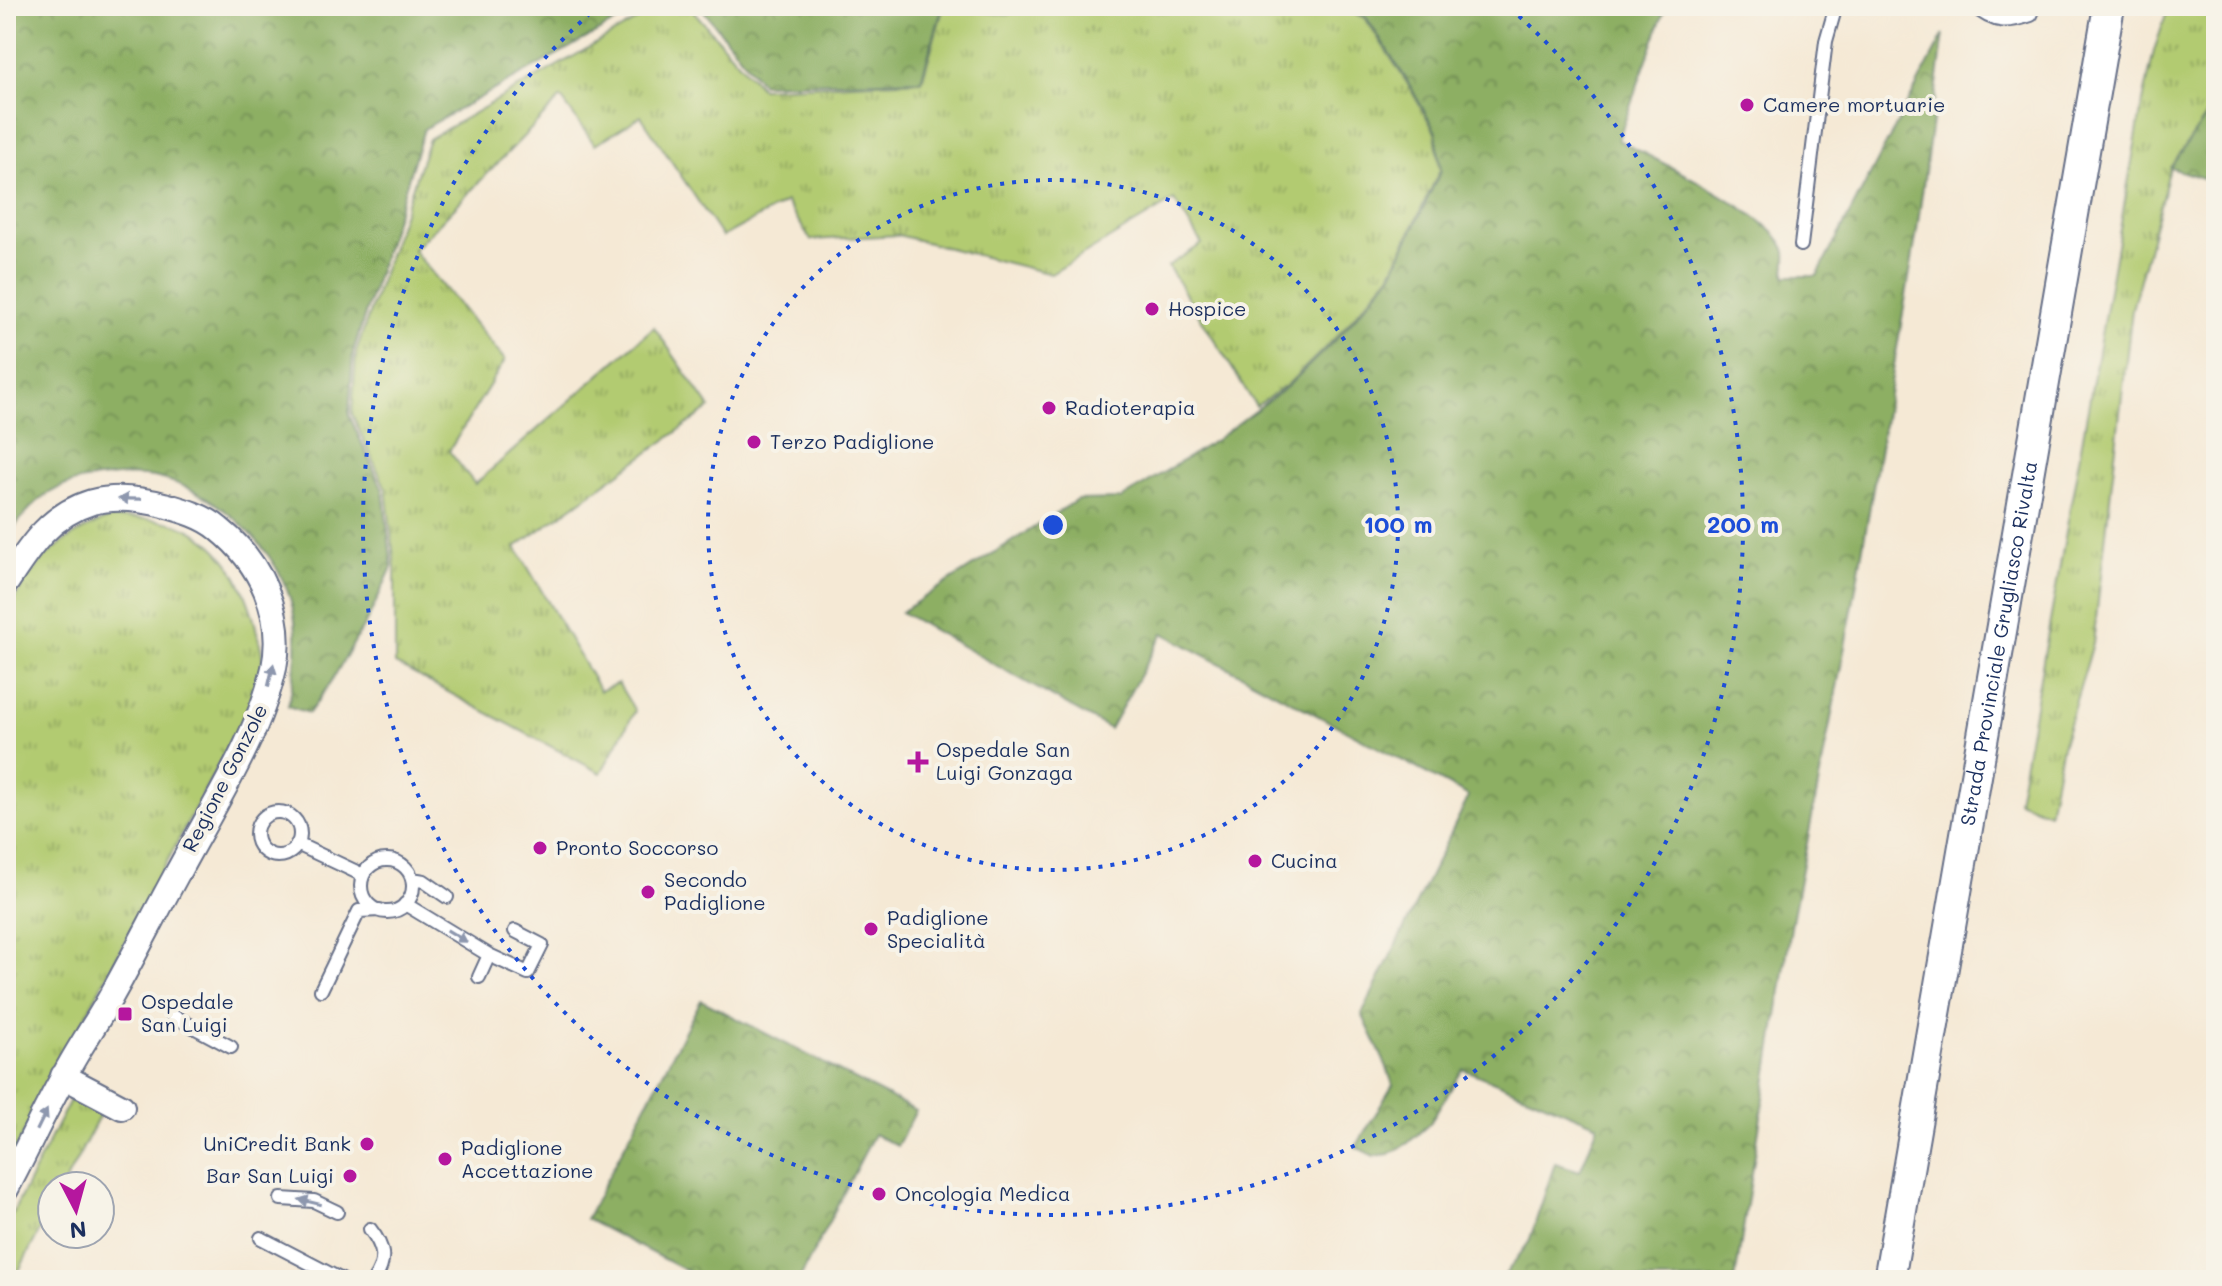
<svg xmlns="http://www.w3.org/2000/svg" width="2222" height="1286" font-family="Mali,sans-serif">
<defs>
<pattern id="grass-tufts" width="24" height="20" patternUnits="userSpaceOnUse" patternTransform="scale(2)"><rect width="24" height="20" fill="#b2cb71"/><path d="M3 7l-1-3M5 7V3M7 7l1-3M15 17l-1-3M17 17v-4M19 17l1-3" fill="none" stroke="#90a560"/></pattern>
<pattern id="forest-crowns" width="20" height="18" patternUnits="userSpaceOnUse" patternTransform="scale(2)"><rect width="20" height="18" fill="#8daf63"/><path d="M2 6a3 3 0 1 1 6 0M12 15a3 3 0 1 1 6 0" fill="none" stroke="#728f55"/></pattern>
</defs>
<rect width="100%" height="100%" fill="#f7f3e8"/>
<filter id="ink" filterUnits="userSpaceOnUse"><feTurbulence type="fractalNoise" baseFrequency=".0125" numOctaves="2"/><feDisplacementMap in="SourceGraphic" scale="16" xChannelSelector="R" yChannelSelector="G"/><feConvolveMatrix kernelMatrix="1 2 1 2 8 2 1 2 1" color-interpolation-filters="sRGB"/></filter>
<filter id="wash" filterUnits="userSpaceOnUse"><feTurbulence type="fractalNoise" baseFrequency=".006" numOctaves="4" result="noise"/><feDisplacementMap in="SourceGraphic" scale="32" xChannelSelector="R" yChannelSelector="G"/><feGaussianBlur stdDeviation="1.8" result="paint"/><feColorMatrix in="noise" values="0 0 0 0 0 0 0 0 0 0 0 0 0 0 0 0 0 1.4 0 .05"/><feComposite in="paint" operator="in"/></filter>
<g filter="url(#wash)">
<rect width="100%" height="100%" fill="#f5e9d5"/>
<path fill="url(#grass-tufts)" stroke="#667d68" stroke-width="2" d="M 662,6 L 689,6 L 761,88 L 922,81 L 944,6 L 1008,15 L 1020,6 L 1337,6 L 1365,18 L 1407,83 L 1435,132 L 1440,170 L 1390,275 L 1339,334 L 1287,385 L 1256,406 L 1168,266 L 1202,244 L 1174,200 L 1051,274 L 898,235 L 811,240 L 786,202 L 722,237 L 641,116 L 595,145 L 561,98 L 413,250 L 505,360 L 449,451 L 475,484 L 654,327 L 710,408 L 516,547 L 600,691 L 618,683 L 635,711 L 601,773 L 395,664 L 395,568 L 386,489 L 352,414 L 356,352 L 429,139 Z
M 2169,6 L 2216,6 L 2216,103 L 2170,168 L 2132,309 L 2093,644 L 2061,750 L 2049,813 L 2018,801 L 2141,111 L 2154,51 Z
M 110,518 C 133,518 156,518 178,525 C 226,542 248,590 258,636 C 260,645 264,657 263,667 C 262,676 257,687 254,697 L 6,1167 L 6,613 C 34,563 55,539 110,518 Z
M 70,1100 L 100,1115 L 63,1186 L 52,1186 L 52,1207 L 14,1280 L 6,1280 L 6,1226 Z"/>
<path fill="url(#forest-crowns)" stroke="#546f60" stroke-width="2" d="M 6,6 L 644,6 L 424,129 L 353,352 L 349,415 L 383,490 L 392,567 L 370,615 L 331,682 L 309,713 L 288,706 C 296,671 301,633 290,598 C 271,541 213,489 154,477 C 135,474 117,476 99,478 C 78,480 54,487 37,502 C 25,512 15,526 6,539 Z
M 700,6 L 943,6 L 921,80 L 762,84 Z
M 1341,6 L 1666,6 L 1618,140 C 1653,159 1777,215 1786,252 C 1787,259 1785,269 1785,276 L 1817,276 L 1944,34 L 1916,237 L 1854,599 L 1792,921 L 1735,1280 L 1501,1280 L 1529,1242 L 1555,1163 L 1580,1171 L 1598,1125 L 1463,1069 L 1430,1123 L 1408,1143 L 1389,1154 L 1374,1156 L 1356,1147 L 1393,1085 L 1386,1065 L 1362,1014 L 1469,796 L 1163,633 L 1110,729 L 901,612 L 1077,500 L 1121,499 L 1217,439 L 1288,386 L 1340,335 L 1391,276 L 1441,170 L 1436,132 L 1408,82 L 1366,17 Z
M 2216,103 L 2216,182 L 2170,168 Z
M 701,1000 L 916,1111 L 897,1146 L 874,1134 L 799,1280 L 704,1280 L 586,1219 Z"/>
</g>
<g filter="url(#ink)">
<g fill="none" stroke-linecap="round" stroke-linejoin="round">
<defs>
<path id="service" d="M 1974,6 C 1994,24 2008,23 2031,15 L 2035,6
M 1801,245 L 1826,41 L 1836,6
M256 834a22 22 0 1 1 44 0a22 22 0 1 1-44 0Z
M 297,844 L 363,875
M361 886a26 26 0 1 1 52 0a26 26 0 1 1-52 0Z
M 412,879 L 424,881 L 447,897
M 405,904 L 489,955 L 479,977
M 489,955 L 528,973 L 542,945 L 515,931
M 321,990 L 359,911 L 380,910
M 173,1016 L 231,1047
M 281,1199 L 314,1201 L 337,1212
M 370,1229 C 384,1247 387,1260 374,1280
M 261,1238 L 342,1280"/>
<path id="minor" d="M 6,583 C 29,548 49,515 92,502 C 115,496 141,499 164,505 C 182,510 204,516 219,529 C 260,562 285,614 274,668 C 259,736 212,808 179,870 C 157,910 136,952 113,993 C 98,1021 79,1047 64,1076 C 43,1113 26,1152 6,1189
M 63,1076 L 122,1107"/>
<g id="tertiary">
<path id="s1" d="M 1889,1280 L 2109,6"/>
</g>
</defs>
<use href="#service" stroke="#677088" stroke-width="16"/>
<use href="#minor" stroke="#677088" stroke-width="28"/>
<use href="#tertiary" stroke="#677088" stroke-width="34"/>
<use href="#service" stroke="#fff" stroke-width="12"/>
<use href="#minor" stroke="#fff" stroke-width="24"/>
<use href="#tertiary" stroke="#fff" stroke-width="30"/>
</g>
<defs><path id="oneway-solid" d="M-6-.8H1V-3.2L6.5 0L1 3.2V.8H-6Z" transform="scale(2)"/></defs>
<g fill="#8d97ae">
<use href="#oneway-solid" transform="translate(130 499) rotate(-179)"/>
<use href="#oneway-solid" transform="translate(271 675) rotate(-77)"/>
<use href="#oneway-solid" transform="translate(457 936) rotate(31)"/>
<use href="#oneway-solid" transform="translate(42 1120) rotate(-64)"/>
<use href="#oneway-solid" transform="translate(310 1202) rotate(-167)"/>
</g>
</g>
<g fill="none" stroke="#1d4ed8" stroke-width="4" stroke-dasharray="4 8">
<circle cx="1053" cy="525" r="345"/>
<path d="M1510 8A690 690 0 1 1 596 8"/>
</g>
<g fill="#b5179e" stroke="#f7f3e8" stroke-width="3">
<circle cx="1747" cy="105" r="8"/>
<circle cx="1152" cy="309" r="8"/>
<circle cx="1049" cy="408" r="8"/>
<circle cx="754" cy="442" r="8"/>
<path d="M914 750h8v8h8v8h-8v8h-8v-8h-8v-8h8z"/>
<circle cx="540" cy="848" r="8"/>
<circle cx="1255" cy="861" r="8"/>
<circle cx="648" cy="892" r="8"/>
<circle cx="871" cy="929" r="8"/>
<rect x="117" y="1006" width="16" height="16" rx="4"/>
<circle cx="367" cy="1144" r="8"/>
<circle cx="445" cy="1159" r="8"/>
<circle cx="350" cy="1176" r="8"/>
<circle cx="879" cy="1194" r="8"/>
</g>
<g text-anchor="middle" stroke-width="8" stroke-linejoin="round" paint-order="stroke">
<g font-size="20" fill="#1b2f5e" stroke="#f7f3e8" text-anchor="start">
<text x="1763" y="112">Camere mortuarie</text>
<text x="1168" y="316">Hospice</text>
<text x="1065" y="415">Radioterapia</text>
<text x="770" y="449">Terzo Padiglione</text>
<text x="936" y="757">Ospedale San<tspan x="936" dy="23">Luigi Gonzaga</tspan></text>
<text x="556" y="855">Pronto Soccorso</text>
<text x="1271" y="868">Cucina</text>
<text x="664" y="887">Secondo<tspan x="664" dy="23">Padiglione</tspan></text>
<text x="887" y="925">Padiglione<tspan x="887" dy="23">Specialità</tspan></text>
<text x="141" y="1009">Ospedale<tspan x="141" dy="23">San Luigi</tspan></text>
<text x="351" y="1151" text-anchor="end">UniCredit Bank</text>
<text x="461" y="1155">Padiglione<tspan x="461" dy="23">Accettazione</tspan></text>
<text x="334" y="1183" text-anchor="end">Bar San Luigi</text>
<text x="895" y="1201">Oncologia Medica</text>
</g>
<g font-size="20" fill="#1b2f5e" stroke="#f7f3e8">
<text dy="7" stroke="none"><textPath href="#s1" startOffset="646">Strada Provinciale Grugliasco Rivalta</textPath></text>
<text transform="translate(225 778) rotate(-63)" y="7">Regione Gonzole</text>
</g>
</g>
<circle cx="1053" cy="525" r="12" fill="#1d4ed8" stroke="#f7f3e8" stroke-width="4"/>
<g font-size="24" text-anchor="middle" font-weight="bold" fill="#1d4ed8" stroke="#f7f3e8" stroke-width="8" stroke-linejoin="round" paint-order="stroke">
<text x="1398" y="533">100 m</text>
<text x="1743" y="533">200 m</text>
</g>
<rect width="2222" height="1286" fill="none" stroke="#f7f3e8" stroke-width="32"/>
<g transform="translate(76 1210) rotate(174)"><circle r="38" fill="#f7f3e8" stroke="#9fa5b1" stroke-width="2"/>
<path d="M0-6L14 30L0 20L-14 30Z" fill="#b5179e"/>
<text y="-12" font-size="22" font-weight="bold" text-anchor="middle" fill="#1b2f5e">N</text>
</g>
</svg>
